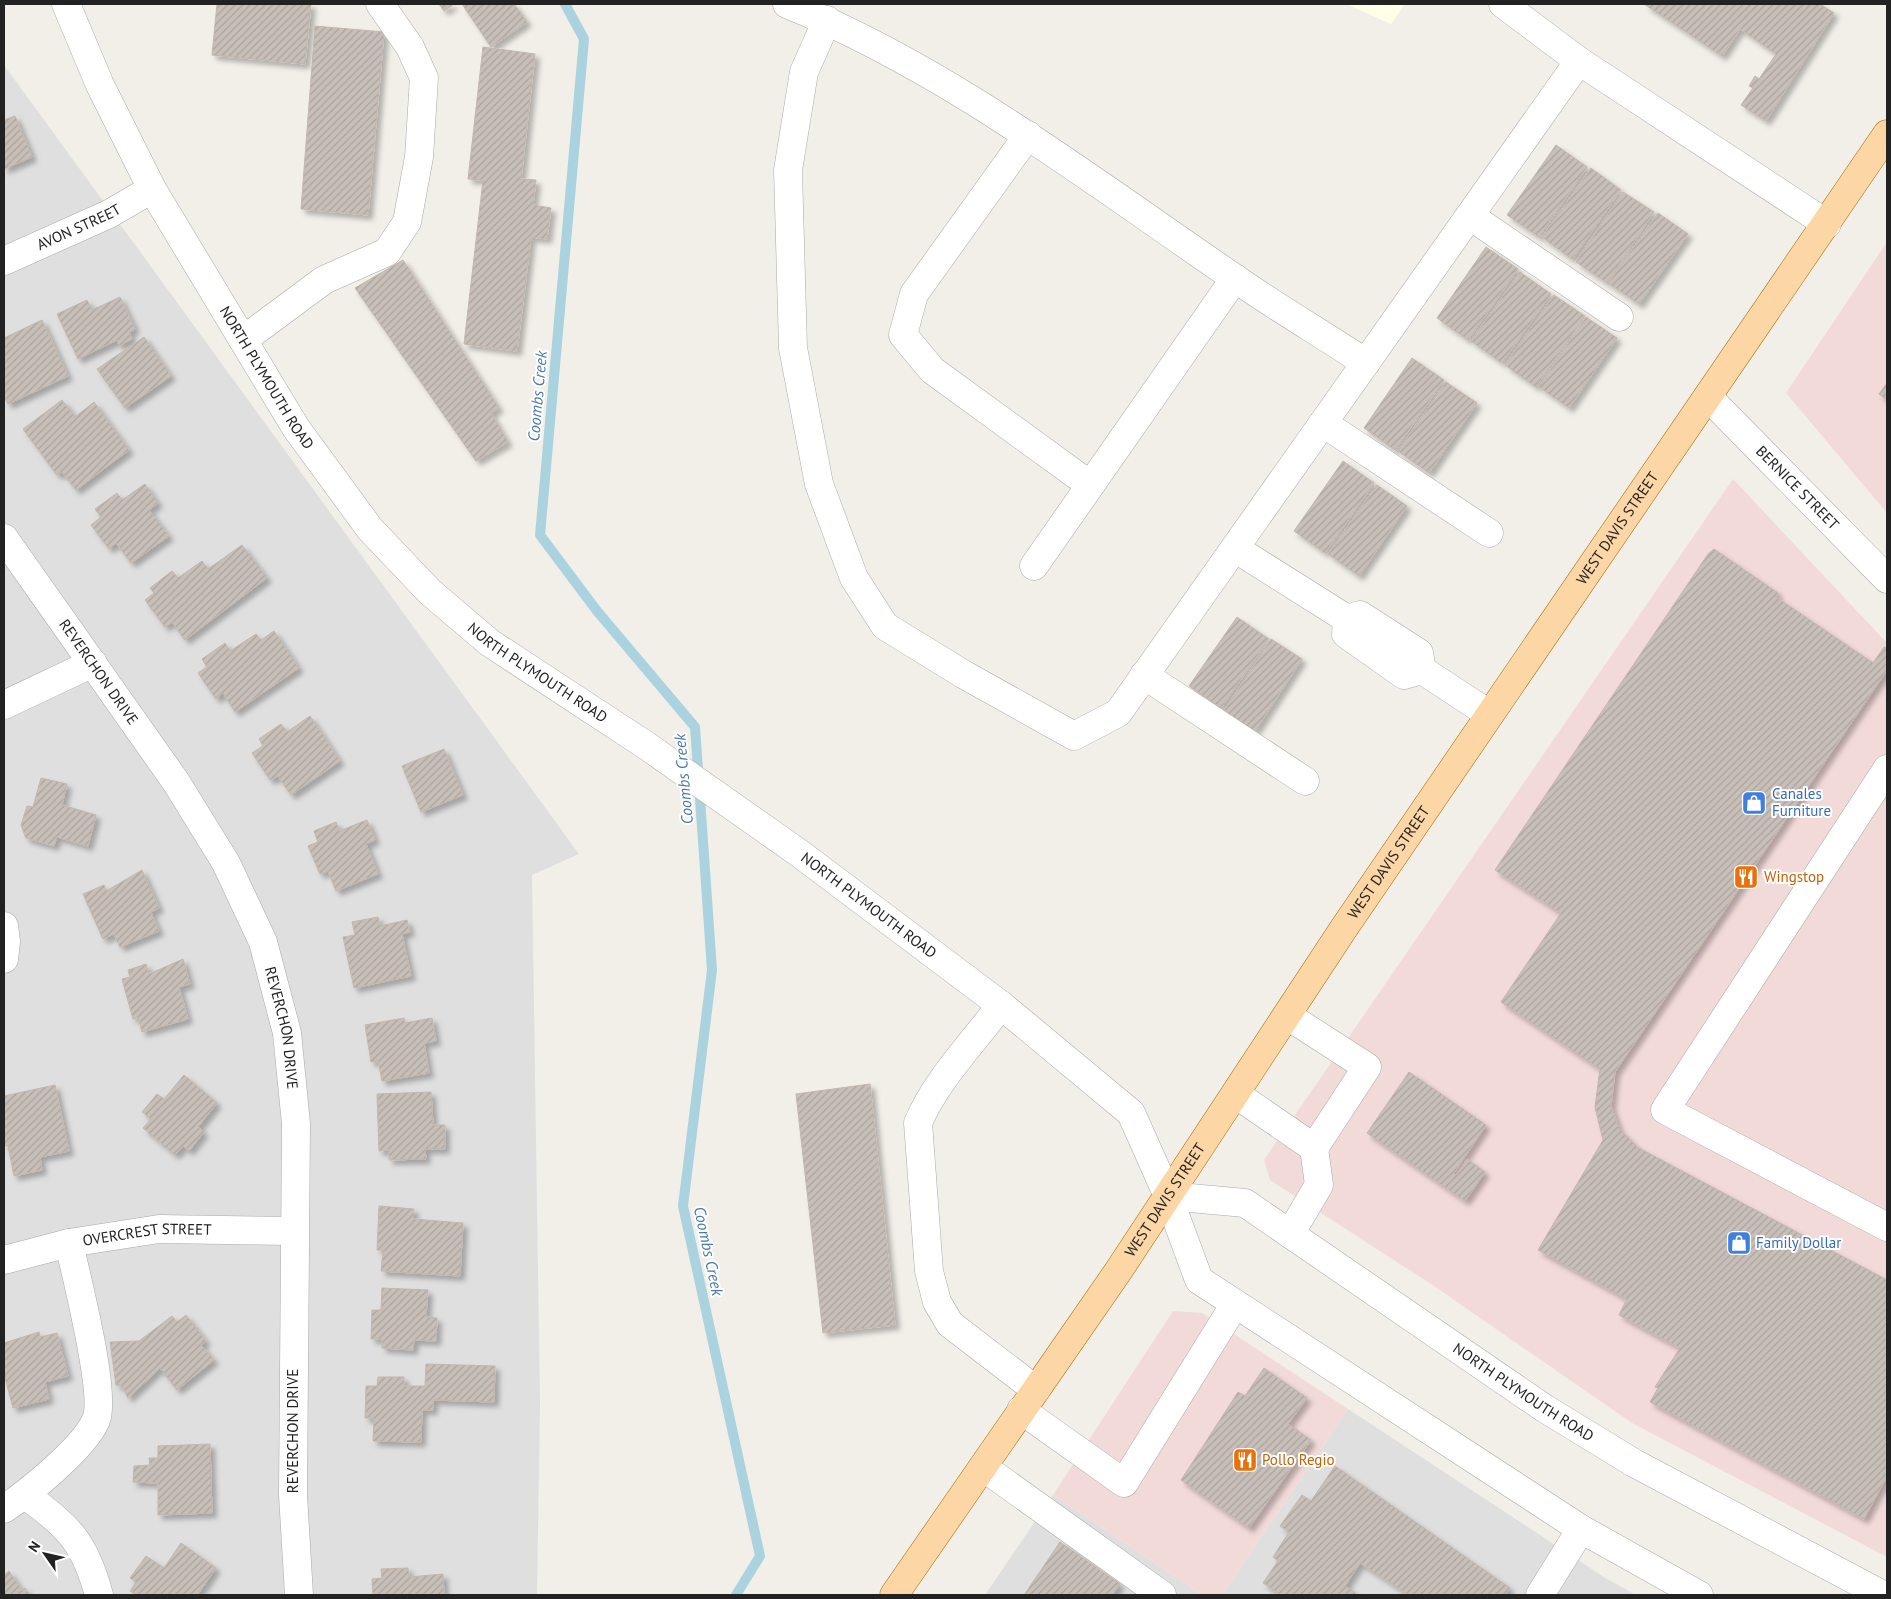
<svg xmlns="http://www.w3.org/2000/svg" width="1891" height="1599" font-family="'PT Sans',sans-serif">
<defs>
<pattern id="building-hatch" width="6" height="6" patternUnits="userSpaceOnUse" patternTransform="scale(1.25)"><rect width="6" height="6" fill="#c7bfb8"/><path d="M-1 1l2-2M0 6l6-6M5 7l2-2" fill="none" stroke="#aba49e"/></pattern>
<filter id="shadow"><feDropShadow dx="4.5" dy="4.5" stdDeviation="2.5" flood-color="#0004"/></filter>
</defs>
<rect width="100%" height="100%" fill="#f2efe9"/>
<path fill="#e0dfdf" d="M 4,65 L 579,854 L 532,875 L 540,1403 L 537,1595 L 4,1595 Z
M 1348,1409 L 1607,1579 L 1636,1595 L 1222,1595 Z
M 1053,1495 L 1202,1595 L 985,1595 Z"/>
<path fill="#f2dad9" d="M 1887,242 L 1887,513 L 1786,393 Z
M 1733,479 L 1887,643 L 1887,1557 L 1632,1423 L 1434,1286 L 1270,1180 L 1264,1160 Z
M 1173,1311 L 1202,1313 L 1348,1409 L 1222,1595 L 1202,1595 L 1053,1495 Z"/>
<path fill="#ffffe5" d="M 1346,4 L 1405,4 L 1391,24 Z"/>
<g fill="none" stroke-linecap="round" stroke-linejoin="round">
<path stroke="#aad3df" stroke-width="10" d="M 565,4 L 584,39 L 540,535 L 597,611 L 695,727 L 712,970 L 683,1206 L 760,1556 L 736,1595"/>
</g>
<path fill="url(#building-hatch)" stroke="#c4b6ab" filter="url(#shadow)" d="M 217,4 L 311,4 L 305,64 L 212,55 Z
M 439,4 L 454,4 L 444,11 Z
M 462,4 L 514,4 L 527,22 L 491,47 Z
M 1644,4 L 1820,4 L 1834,13 L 1766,121 L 1741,105 L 1753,88 L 1749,86 L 1755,76 L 1759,79 L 1776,54 L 1740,29 L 1722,56 Z
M 315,26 L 384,32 L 368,215 L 301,209 Z
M 483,47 L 535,54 L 521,179 L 536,180 L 533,205 L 551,208 L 547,239 L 531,237 L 517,351 L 464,344 L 483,180 L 468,179 Z
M 15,116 L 32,157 L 4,169 L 4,120 Z
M 1556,145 L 1587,167 L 1539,237 L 1507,215 Z
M 1591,168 L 1621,190 L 1572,259 L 1542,237 Z
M 1623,192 L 1654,212 L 1607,283 L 1576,262 Z
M 1658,213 L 1688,234 L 1639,304 L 1608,283 Z
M 1486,247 L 1518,269 L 1468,340 L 1437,318 Z
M 403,260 L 499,408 L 491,413 L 508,442 L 476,461 L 355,288 Z
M 1520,272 L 1551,294 L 1502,363 L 1471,341 Z
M 1554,295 L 1585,316 L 1536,387 L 1505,365 Z
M 120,297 L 135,329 L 129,332 L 132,339 L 119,346 L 117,340 L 78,359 L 57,314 L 87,300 L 92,310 Z
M 1586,317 L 1617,338 L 1569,408 L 1539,387 Z
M 42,320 L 68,376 L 8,404 L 4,396 L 4,338 Z
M 144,337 L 171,376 L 125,408 L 97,369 Z
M 1412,358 L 1444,380 L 1395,450 L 1364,428 Z
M 1446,382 L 1477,403 L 1429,473 L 1398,451 Z
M 1887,383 L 1887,400 L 1879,394 Z
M 62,400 L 75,417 L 94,402 L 129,450 L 76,490 L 62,472 L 57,475 L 23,429 Z
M 1343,461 L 1374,483 L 1325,553 L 1294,531 Z
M 145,484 L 158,503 L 149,510 L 169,536 L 131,563 L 116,543 L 109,549 L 91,525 L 101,517 L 95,509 L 117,493 L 122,500 Z
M 1377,485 L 1407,506 L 1359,576 L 1328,554 Z
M 242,545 L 267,578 L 185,640 L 172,622 L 165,627 L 145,600 L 154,593 L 150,588 L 172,571 L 178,578 L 202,561 L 208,569 Z
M 1714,549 L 1778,593 L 1776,597 L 1873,663 L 1884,647 L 1887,648 L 1887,670 L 1615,1072 L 1611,1106 L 1619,1129 L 1637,1147 L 1887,1280 L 1887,1476 L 1864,1519 L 1650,1402 L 1658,1388 L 1655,1387 L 1680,1348 L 1619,1315 L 1627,1299 L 1538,1250 L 1603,1140 L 1595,1107 L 1600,1069 L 1501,1002 L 1561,913 L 1495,870 L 1708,554 Z
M 1237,617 L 1269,639 L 1221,708 L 1189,686 Z
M 274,631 L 299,668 L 235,712 L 223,693 L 216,699 L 198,673 L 207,667 L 202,659 L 225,643 L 230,651 L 256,634 L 261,640 Z
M 1271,639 L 1302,659 L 1255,731 L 1224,711 Z
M 310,716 L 340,761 L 291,795 L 278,776 L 270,780 L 252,753 L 263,746 L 259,739 L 281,724 L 287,732 Z
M 444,749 L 463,795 L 421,812 L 402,766 Z
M 41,778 L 67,784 L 62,805 L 96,815 L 88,846 L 57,837 L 54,846 L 26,838 L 21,825 L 27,806 L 33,807 Z
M 367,820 L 375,840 L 366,844 L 378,874 L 336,891 L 328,871 L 320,874 L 308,846 L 318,842 L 314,831 L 336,822 L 339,831 Z
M 142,870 L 159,908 L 151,912 L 159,931 L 120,947 L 114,934 L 103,939 L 83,894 L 104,885 L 106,891 Z
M 378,917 L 380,926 L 407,920 L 410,932 L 402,934 L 411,976 L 354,988 L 343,937 L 355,935 L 352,922 Z
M 183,959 L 190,984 L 179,987 L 188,1019 L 142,1032 L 138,1017 L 133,1019 L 122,979 L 130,977 L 128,970 L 146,964 L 149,974 Z
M 404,1018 L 405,1023 L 432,1018 L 436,1041 L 424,1043 L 429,1073 L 382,1081 L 378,1061 L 371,1062 L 365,1025 Z
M 1409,1072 L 1486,1125 L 1454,1173 L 1456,1175 L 1467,1159 L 1485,1172 L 1465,1201 L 1367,1133 Z
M 184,1075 L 217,1103 L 198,1127 L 204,1132 L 189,1151 L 183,1146 L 175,1155 L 143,1128 L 151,1119 L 142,1112 L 157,1094 L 164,1099 Z
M 870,1084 L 895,1325 L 823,1333 L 796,1094 Z
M 55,1085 L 69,1151 L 40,1157 L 42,1170 L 14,1176 L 8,1146 L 4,1145 L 4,1096 Z
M 431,1092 L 433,1125 L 445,1125 L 445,1149 L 425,1149 L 426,1159 L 389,1160 L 389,1150 L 379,1151 L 377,1094 Z
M 379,1206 L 414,1209 L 413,1219 L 463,1223 L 460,1276 L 381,1271 L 383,1250 L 377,1250 Z
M 382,1288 L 428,1290 L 426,1317 L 437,1318 L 436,1341 L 414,1340 L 413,1350 L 382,1348 L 382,1339 L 371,1339 L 372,1310 L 381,1310 Z
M 186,1315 L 206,1341 L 201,1345 L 214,1360 L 177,1390 L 160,1368 L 128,1398 L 122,1386 L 116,1385 L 110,1342 L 139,1341 L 172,1316 L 177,1322 Z
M 39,1332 L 40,1337 L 57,1333 L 68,1376 L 45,1382 L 49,1399 L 13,1408 L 4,1374 L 4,1343 Z
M 426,1364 L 495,1366 L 494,1402 L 433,1400 L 433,1410 L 422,1410 L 421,1442 L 373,1441 L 374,1418 L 365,1418 L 366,1386 L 377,1386 L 378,1377 L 404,1377 L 404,1386 L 425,1386 Z
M 1264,1368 L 1307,1398 L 1288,1424 L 1311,1440 L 1249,1528 L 1181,1480 L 1238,1392 L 1245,1396 Z
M 210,1444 L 212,1513 L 158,1515 L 158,1483 L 133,1482 L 134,1466 L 150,1465 L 149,1458 L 158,1458 L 158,1446 Z
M 1335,1466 L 1510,1588 L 1505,1595 L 1409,1595 L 1360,1563 L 1345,1586 L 1358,1595 L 1281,1595 L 1263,1583 L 1278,1561 L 1273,1557 L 1289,1532 L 1280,1526 L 1302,1495 L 1311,1501 Z
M 1060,1542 L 1120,1584 L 1112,1595 L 1024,1595 Z
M 181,1543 L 216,1568 L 198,1594 L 200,1595 L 136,1595 L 130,1591 L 136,1582 L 130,1578 L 146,1556 L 164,1568 Z
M 408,1568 L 409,1577 L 443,1574 L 444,1595 L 373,1595 L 372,1579 L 382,1578 L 381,1569 Z
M 9,1571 L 22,1591 L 25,1588 L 30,1595 L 4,1595 L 4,1575 Z"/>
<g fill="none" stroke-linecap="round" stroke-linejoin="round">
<defs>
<g id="minor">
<path id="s1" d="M 66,4 L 100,85 L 152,189 L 296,428 L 370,529 L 430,592 L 490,643 L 647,746 L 799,853 L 1001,1005 L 1131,1113 L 1168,1196 L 1199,1280 L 1581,1529 L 1699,1595"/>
<path d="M 787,4 C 949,70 1089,179 1233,277 C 1276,307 1322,334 1366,363"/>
<path d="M 1503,4 L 1579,61 L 1827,224"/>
<path d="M 827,20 L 804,72 L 788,170 L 793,348 L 819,484 L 854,578 L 885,626 L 963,674 L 1074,736 L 1118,713 L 1579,61"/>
<path d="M 1028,135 L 914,294 L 903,335 L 932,370 L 1090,485"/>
<path d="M 1470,216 L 1619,317"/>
<path id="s2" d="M 4,261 L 109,214 L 152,189"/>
<path d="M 243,340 L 324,280 L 387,252 L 407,222 L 419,157 L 424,78 L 410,47 L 380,4"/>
<path id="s3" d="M 1709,398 L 1887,579"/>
<path d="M 1323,423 L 1489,533"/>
<path id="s4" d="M 4,538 L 176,782 L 226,863 L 263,942 L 287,1033 L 296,1124 L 293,1495 L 299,1595"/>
<path d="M 1236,549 L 1347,619"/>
<path d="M 1034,566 L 1235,278"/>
<path d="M 1347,619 L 1360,615 L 1419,653 L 1422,670 L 1489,714"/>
<path d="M 1347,619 L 1346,634 L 1404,675 L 1422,670"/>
<path d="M 1144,675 L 1305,781"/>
<path d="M 4,705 L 93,663"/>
<path d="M 1887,769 L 1665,1110 L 1887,1227"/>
<path d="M 4,926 L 6,942 L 4,959"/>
<path d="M 1001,1005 C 973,1043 936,1080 918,1123 L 929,1271 L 937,1302 L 950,1324 L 1036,1390"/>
<path d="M 1288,1016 L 1367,1067 L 1314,1148"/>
<path d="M 1237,1095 L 1314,1148 L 1319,1185 L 1290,1234"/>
<path id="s5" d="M 1168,1196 L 1245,1203 L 1544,1408 L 1634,1463 L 1883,1595"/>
<path id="s6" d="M 4,1260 L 69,1243 L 159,1229 L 294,1231"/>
<path d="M 1021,1410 L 1124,1483 L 1235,1304"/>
<path d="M 983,1467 L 1162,1595"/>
<path d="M 25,1495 C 69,1526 85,1543 99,1595"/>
<path d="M 4,1509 C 29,1492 84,1448 96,1420 C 107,1394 76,1276 69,1243"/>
<path d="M 1540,1595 L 1581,1529"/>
</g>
<g id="major">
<path id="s7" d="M 894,1595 L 1119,1270 L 1344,928 L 1887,134"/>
</g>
</defs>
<use href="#minor" stroke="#a9a9a9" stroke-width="29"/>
<use href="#major" stroke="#a06b00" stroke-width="29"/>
<use href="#minor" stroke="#fff" stroke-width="28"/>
<use href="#major" stroke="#fcd6a4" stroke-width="28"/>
</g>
<defs>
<symbol id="shop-square" viewBox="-11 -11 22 22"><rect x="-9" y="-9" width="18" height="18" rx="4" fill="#3f7fe0" stroke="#fff"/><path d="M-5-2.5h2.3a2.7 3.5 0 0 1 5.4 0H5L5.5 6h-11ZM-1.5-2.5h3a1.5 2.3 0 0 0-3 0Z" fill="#fff"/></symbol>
<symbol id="restaurant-square" viewBox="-11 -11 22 22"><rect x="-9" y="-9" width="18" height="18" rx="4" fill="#e8710a" stroke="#fff"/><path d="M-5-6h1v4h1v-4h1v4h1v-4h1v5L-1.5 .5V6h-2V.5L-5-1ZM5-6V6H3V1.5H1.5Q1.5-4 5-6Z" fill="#fff"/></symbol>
</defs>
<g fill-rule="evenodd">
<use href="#shop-square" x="1740" y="789" width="28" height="28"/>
<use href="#restaurant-square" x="1732" y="863" width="28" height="28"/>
<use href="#shop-square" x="1725" y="1229" width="28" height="28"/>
<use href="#restaurant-square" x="1231" y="1446" width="28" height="28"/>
</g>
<g text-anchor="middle" stroke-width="4" stroke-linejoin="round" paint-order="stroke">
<g font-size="15" fill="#222" stroke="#fff">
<text dy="5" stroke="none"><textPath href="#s2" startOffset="82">AVON STREET</textPath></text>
<text dy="5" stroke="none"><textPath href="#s1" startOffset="425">NORTH PLYMOUTH ROAD</textPath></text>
<text dy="5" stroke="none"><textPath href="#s3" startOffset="126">BERNICE STREET</textPath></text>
<text dy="5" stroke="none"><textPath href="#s7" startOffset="1289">WEST DAVIS STREET</textPath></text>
<text dy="5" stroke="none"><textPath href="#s4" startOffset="164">REVERCHON DRIVE</textPath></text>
<text dy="5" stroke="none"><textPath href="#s1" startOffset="830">NORTH PLYMOUTH ROAD</textPath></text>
<text dy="5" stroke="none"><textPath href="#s7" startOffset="884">WEST DAVIS STREET</textPath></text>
<text dy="5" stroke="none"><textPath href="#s1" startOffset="1235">NORTH PLYMOUTH ROAD</textPath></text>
<text dy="5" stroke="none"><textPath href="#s4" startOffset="569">REVERCHON DRIVE</textPath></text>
<text dy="5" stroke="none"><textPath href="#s7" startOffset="479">WEST DAVIS STREET</textPath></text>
<text dy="5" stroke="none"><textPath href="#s6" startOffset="146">OVERCREST STREET</textPath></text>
<text dy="5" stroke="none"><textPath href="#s5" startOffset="414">NORTH PLYMOUTH ROAD</textPath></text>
<text transform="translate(293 1431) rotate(-90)" y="5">REVERCHON DRIVE</text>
</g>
<g font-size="15" fill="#366cbe" stroke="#fff" text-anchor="start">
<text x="1772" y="799">Canales<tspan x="1772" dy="17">Furniture</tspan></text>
<text x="1756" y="1248">Family Dollar</text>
</g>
<g font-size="15" fill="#c56008" stroke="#fff" text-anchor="start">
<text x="1764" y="882">Wingstop</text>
<text x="1262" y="1465">Pollo Regio</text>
</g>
<g font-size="16" font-style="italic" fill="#4a7aab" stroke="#fff">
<text transform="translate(537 396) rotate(-85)" y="6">Coombs Creek</text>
<text transform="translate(683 779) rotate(-95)" y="6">Coombs Creek</text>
<text transform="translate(709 1251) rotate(78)" y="6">Coombs Creek</text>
</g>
</g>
<rect width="1891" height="1599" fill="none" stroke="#222222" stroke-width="10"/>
<g transform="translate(45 1554) rotate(304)" stroke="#ffffff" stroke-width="4" paint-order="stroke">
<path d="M0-4L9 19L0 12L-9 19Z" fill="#222222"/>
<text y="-8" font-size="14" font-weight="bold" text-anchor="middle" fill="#222222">N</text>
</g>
</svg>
